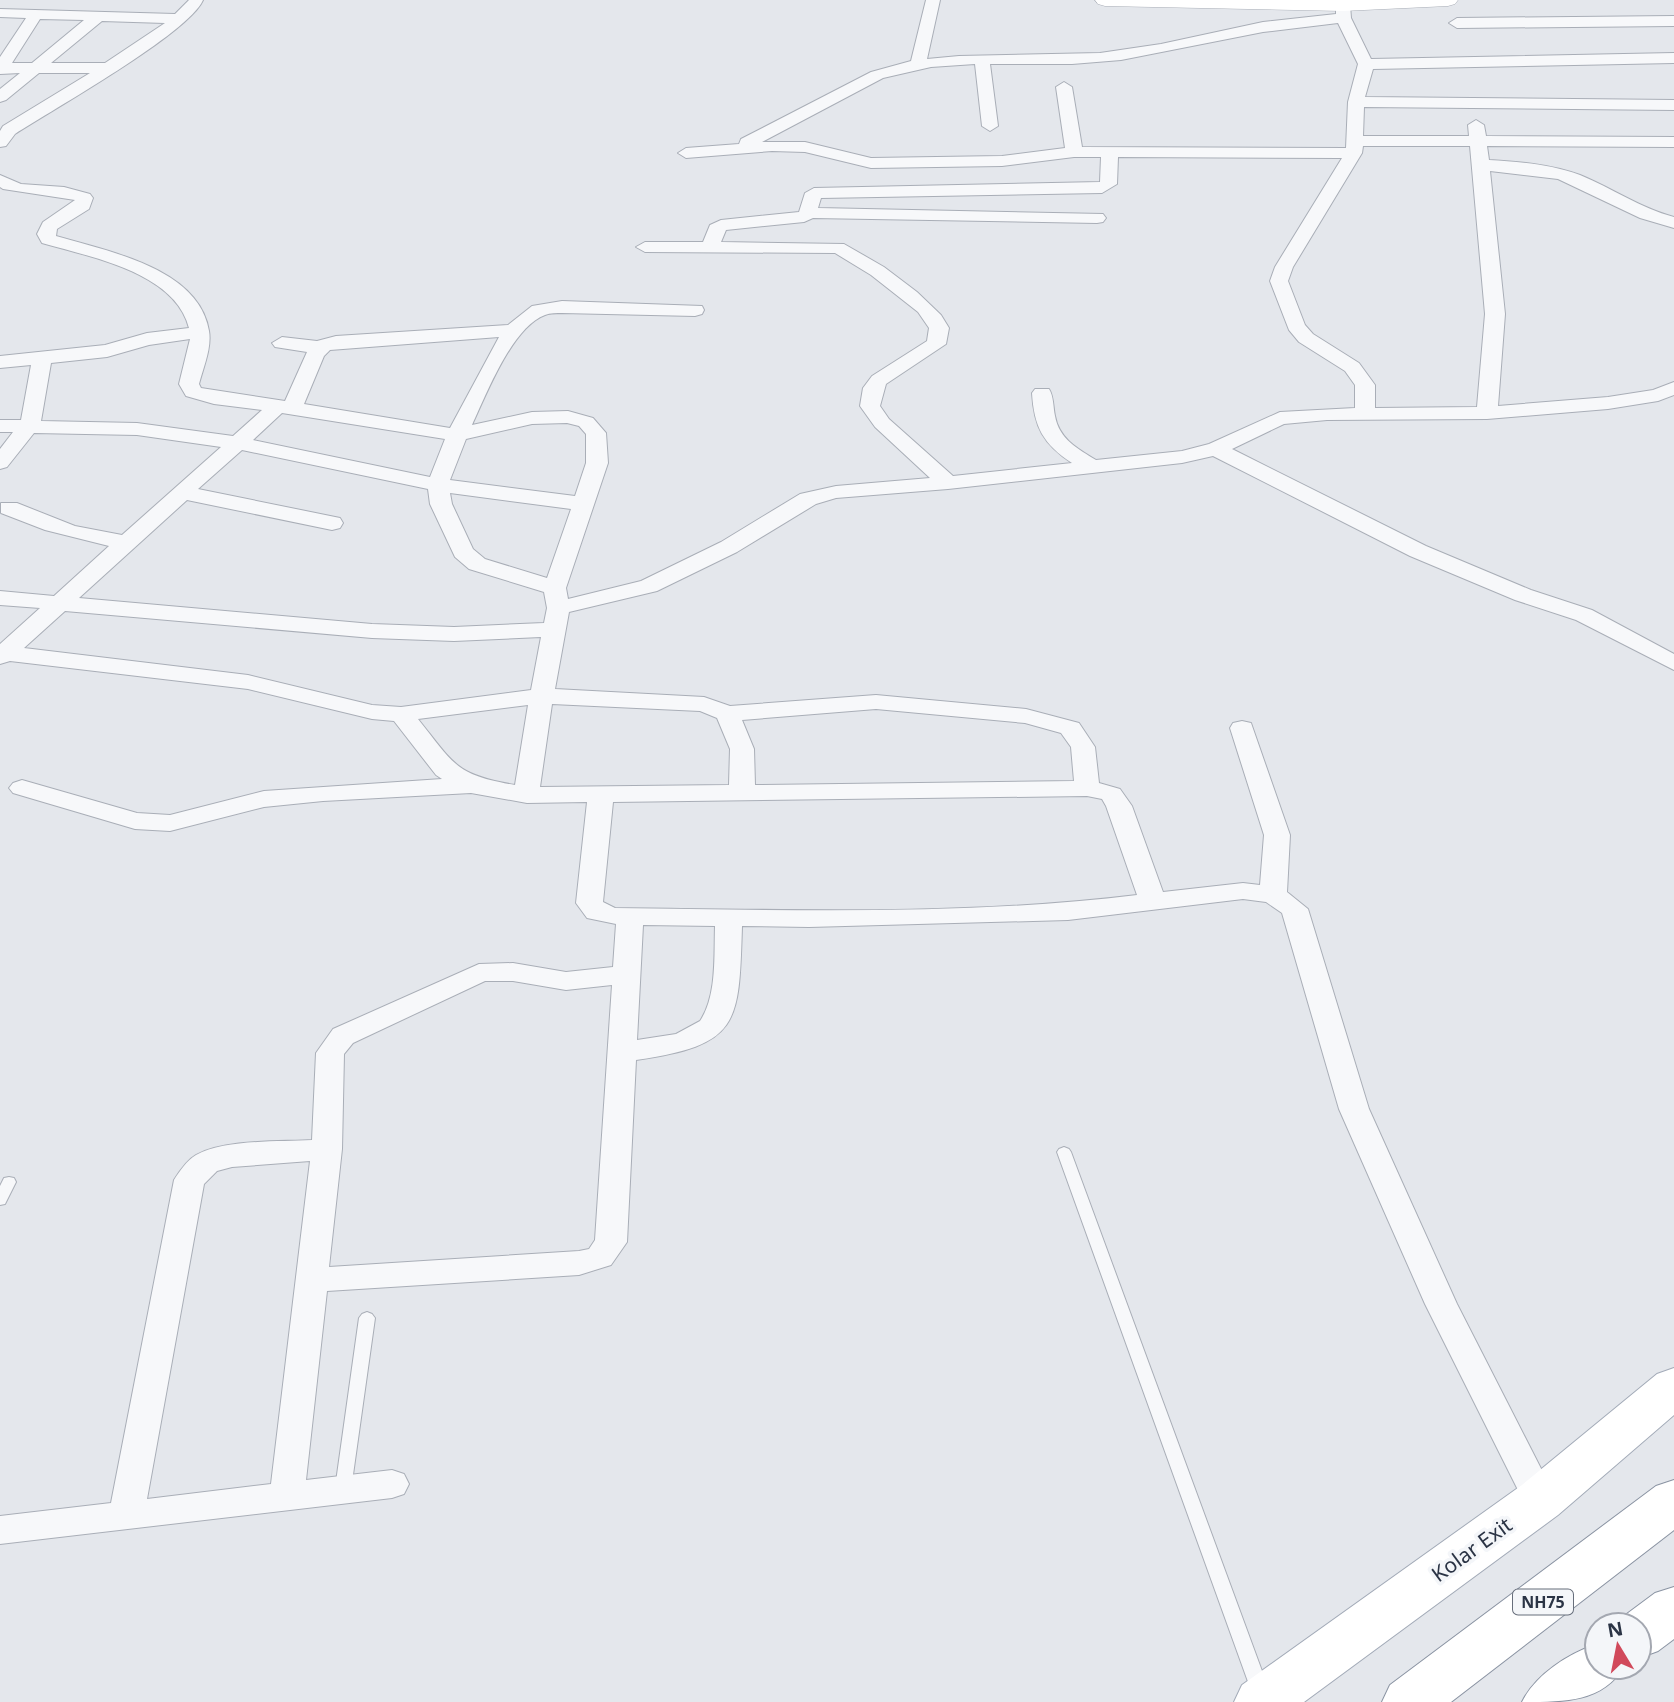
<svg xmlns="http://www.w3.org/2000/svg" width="1674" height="1702" font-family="'Noto Sans',sans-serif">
<rect width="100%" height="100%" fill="#e4e7ec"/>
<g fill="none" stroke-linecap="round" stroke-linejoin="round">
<defs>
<path id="lane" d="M 1064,1147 L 1069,1149 L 1071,1152 L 1269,1690 L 1266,1695 L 1260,1698 L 1254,1695 L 1251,1690 L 1057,1152 L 1059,1149 Z
M 9,1177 L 14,1178 L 16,1182 L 5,1204 L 0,1205 L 0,1186 L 4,1178 Z
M 367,1312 L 372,1314 L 375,1318 L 351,1489 L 349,1494 L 343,1495 L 337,1494 L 335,1489 L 359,1318 L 362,1314 Z"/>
<path id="street" d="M 189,0 L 203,0 C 189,33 52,110 15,134 L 6,146 L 0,147 L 0,131 L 3,126 L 90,73 L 39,73 L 6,100 L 0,102 L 0,89 L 20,73 L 0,74 L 0,57 L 26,18 L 0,17 L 0,9 L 175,14 ZM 40,19 L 84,20 L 32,63 L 12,63 ZM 102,21 L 165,23 L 105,63 L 51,63 Z
M 926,0 L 940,0 L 927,59 L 959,56 L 1100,53 L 1161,44 L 1263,22 L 1336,14 L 1336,5 L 1343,1 L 1350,5 L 1351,18 L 1371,59 L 1674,53 L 1674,63 L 1373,69 L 1365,97 L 1674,100 L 1674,110 L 1364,107 L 1363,136 L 1469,136 L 1468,125 L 1476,120 L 1484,125 L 1486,136 L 1674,137 L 1674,147 L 1487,146 L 1489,160 C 1519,162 1550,164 1580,175 C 1612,188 1640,208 1674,217 L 1674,228 L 1640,218 L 1558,179 L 1490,171 L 1505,314 L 1498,406 L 1608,397 L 1653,390 L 1674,382 L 1674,395 L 1658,401 L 1608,409 L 1487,419 L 1327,420 L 1284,424 L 1232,449 L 1426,546 L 1531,590 L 1592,610 L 1674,654 L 1674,670 L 1576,620 L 1515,600 L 1410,556 L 1213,456 L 1182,463 L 948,489 L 836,498 L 816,504 L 737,552 L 657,591 L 569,612 L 555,689 L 704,697 L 730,706 L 876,695 L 1026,709 L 1079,723 L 1095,747 L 1099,783 L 1120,789 L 1132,806 L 1163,892 L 1243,883 L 1260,885 L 1264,835 L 1230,728 L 1233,723 L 1242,721 L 1251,723 L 1290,835 L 1287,892 L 1308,909 L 1369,1109 L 1457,1304 L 1557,1500 L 1552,1510 L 1540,1514 L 1528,1510 L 1425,1304 L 1339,1109 L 1282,913 L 1266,902 L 1243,899 L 1068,920 L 809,927 L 742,926 C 739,1024 740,1045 636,1060 L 627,1242 L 611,1265 L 579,1275 L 327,1291 L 306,1480 L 392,1470 L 404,1474 L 409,1484 L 404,1494 L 392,1498 L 0,1544 L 0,1516 L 111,1503 L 174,1180 C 179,1172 187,1160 196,1155 C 225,1139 279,1142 312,1140 L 316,1053 L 333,1029 L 479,964 L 513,963 L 566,972 L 613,967 L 616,924 L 587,918 L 576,903 L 587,802 L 527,803 L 471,793 L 323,801 L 264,807 L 170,831 L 135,829 L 13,793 L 9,788 L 13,783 L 22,780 L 137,813 L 170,815 L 264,791 L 442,779 L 436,775 L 394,721 L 372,719 L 248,689 L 10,661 L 0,664 L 0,644 L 40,608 L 0,605 L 0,591 L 54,596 L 109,546 L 45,530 L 1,513 L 1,503 L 17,503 L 75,526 L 122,535 L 221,447 L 137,435 L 34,433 L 7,467 L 0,469 L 0,449 L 13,432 L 0,432 L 0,420 L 21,420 L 31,365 L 0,368 L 0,356 L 105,345 L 147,333 L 189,328 C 175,272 90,257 42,243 L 37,234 L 43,222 L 75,200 L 3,189 L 0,187 L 0,175 L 21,184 L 64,187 L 90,194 L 93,198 L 89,209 L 57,229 L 56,236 C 107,251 199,268 209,331 C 212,348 203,368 199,384 L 201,388 L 285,401 L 307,352 L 275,347 L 272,343 L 282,337 L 317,341 L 336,336 L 508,325 L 532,306 L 562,301 L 702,306 L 704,310 L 702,314 L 695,316 L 562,313 C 557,313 550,313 545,315 C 512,327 486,395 472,425 L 532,412 L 568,411 L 593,418 L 606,433 L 608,463 L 566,588 L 568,599 L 641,581 L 721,542 L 800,494 L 836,486 L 930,478 L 875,427 L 860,406 L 863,388 L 872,376 L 927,341 L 929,328 L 918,312 L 871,275 L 835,253 L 645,252 L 636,247 L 645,242 L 703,242 L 710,225 L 721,220 L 799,212 L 805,193 L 814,188 L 1100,182 L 1101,157 L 1074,157 L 1002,166 L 871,168 L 805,152 L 772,151 L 686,158 L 678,153 L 686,148 L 739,144 L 741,139 L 871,72 L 911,61 ZM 1338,23 L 1358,64 L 1348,102 L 1346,148 L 1082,147 L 1072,87 L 1064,82 L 1056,87 L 1065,148 L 1002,156 L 871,158 L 805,142 L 762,142 L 883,78 L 931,67 L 975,64 L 982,126 L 990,131 L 998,126 L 990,64 L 1072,64 L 1121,60 L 1263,32 ZM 1363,146 L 1470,146 L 1485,314 L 1477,407 L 1375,408 L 1375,385 L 1359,363 L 1313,334 L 1305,325 L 1288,281 L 1293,267 L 1362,153 ZM 1118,157 L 1342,158 L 1275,267 L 1270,281 L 1289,330 L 1299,342 L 1345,371 L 1355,385 L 1355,408 L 1280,412 L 1209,444 L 1182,451 L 1096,460 C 1078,449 1059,439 1055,416 C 1053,407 1054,397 1049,389 L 1035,389 L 1032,393 C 1034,427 1043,444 1072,463 L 953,476 L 889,419 L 880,406 L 886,384 L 946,344 L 949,328 L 941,315 L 917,292 L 884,267 L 844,244 L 721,242 L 726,230 L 804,222 L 813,218 L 1097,223 L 1103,222 L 1106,218 L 1103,214 L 818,208 L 821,198 L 1102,193 L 1117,184 ZM 499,337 L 450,428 L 304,404 L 324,356 L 330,350 ZM 190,339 L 179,384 L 186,396 L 214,404 L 262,410 L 233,436 L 137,423 L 41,421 L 51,363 L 107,357 L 149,345 ZM 282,413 L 445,439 L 430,477 L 253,440 ZM 567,423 L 579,426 L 586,434 L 586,463 L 575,496 L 450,480 L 466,439 L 532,424 ZM 242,450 L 428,489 L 430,504 L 455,557 L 469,569 L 544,592 L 547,608 L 544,623 L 454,627 L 372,624 L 79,598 L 187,500 L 332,530 L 340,528 L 343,523 L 340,518 L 198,489 ZM 450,493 L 571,509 L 547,578 L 485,559 L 473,549 L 452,504 ZM 65,611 L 372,638 L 454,641 L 541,637 L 531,690 L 401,707 L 372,705 L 248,675 L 24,648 ZM 552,704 L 700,711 L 717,718 L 730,749 L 729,785 L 540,787 ZM 528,705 L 515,785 C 455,775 454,764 418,719 ZM 876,709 L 1025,723 L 1061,733 L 1071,747 L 1074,781 L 755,785 L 754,749 L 742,720 ZM 1087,796 L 1102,799 L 1106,806 L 1137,895 C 965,916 788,910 615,908 L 603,902 L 613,802 ZM 643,925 L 715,926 C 714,956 717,996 700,1021 L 676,1034 L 637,1040 ZM 485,981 L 513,981 L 566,990 L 612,985 L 595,1240 L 589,1249 L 579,1251 L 329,1267 L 342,1149 L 344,1054 L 353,1043 ZM 310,1161 L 271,1484 L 147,1499 L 204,1184 L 217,1171 L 232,1167 Z
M 1674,16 L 1674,26 L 1457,28 L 1449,23 L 1457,18 Z"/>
<path id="secondary" d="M 1095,0 L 1458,0 L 1455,4 L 1448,6 L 1343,11 L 1105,6 L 1098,4 Z"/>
<path id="primary" d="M 1674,1368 L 1674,1415 L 1558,1515 L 1304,1702 L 1234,1702 L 1242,1685 L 1522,1485 L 1657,1374 Z"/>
<path id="highway" d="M 1674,1480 L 1674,1530 L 1451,1702 L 1382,1702 L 1390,1685 L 1656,1486 Z
M 1674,1587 L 1674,1639 L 1658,1651 L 1639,1658 L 1639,1625 L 1617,1625 L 1620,1619 L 1655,1593 Z
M 1597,1644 L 1597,1667 L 1624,1667 C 1602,1702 1566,1702 1522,1702 C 1536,1674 1568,1654 1597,1644 Z"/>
</defs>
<use href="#lane" stroke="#a9aeb7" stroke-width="2"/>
<use href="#street" stroke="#a9aeb7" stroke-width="2"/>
<use href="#secondary" stroke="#a9aeb7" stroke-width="1"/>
<use href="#primary" stroke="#a3abb8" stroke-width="2"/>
<use href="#highway" stroke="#8b94a3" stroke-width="2"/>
<use href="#lane" fill="#f7f8fa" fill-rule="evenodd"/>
<use href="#street" fill="#f7f8fa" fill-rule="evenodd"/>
<use href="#secondary" fill="#fff" fill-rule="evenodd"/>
<use href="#primary" fill="#fff" fill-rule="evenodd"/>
<use href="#highway" fill="#fff" fill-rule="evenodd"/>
</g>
<g text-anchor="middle" stroke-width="7" stroke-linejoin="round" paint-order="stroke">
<rect fill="#f4f6f9" stroke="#676e7b" stroke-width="2" x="1513" y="1589.5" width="60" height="25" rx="5"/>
<g font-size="16" font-weight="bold" fill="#2b3445">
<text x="1543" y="1608">NH75</text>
</g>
<g font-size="21" fill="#2b3445" stroke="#f4f6f9">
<text transform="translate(1472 1550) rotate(-36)" y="7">Kolar Exit</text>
</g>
</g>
<g transform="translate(1618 1646) rotate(350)"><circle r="33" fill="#f4f6f9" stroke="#a4a8b1" stroke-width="2"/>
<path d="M0-5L12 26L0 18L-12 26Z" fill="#d1495b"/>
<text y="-10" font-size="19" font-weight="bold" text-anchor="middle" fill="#2b3445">N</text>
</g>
</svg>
